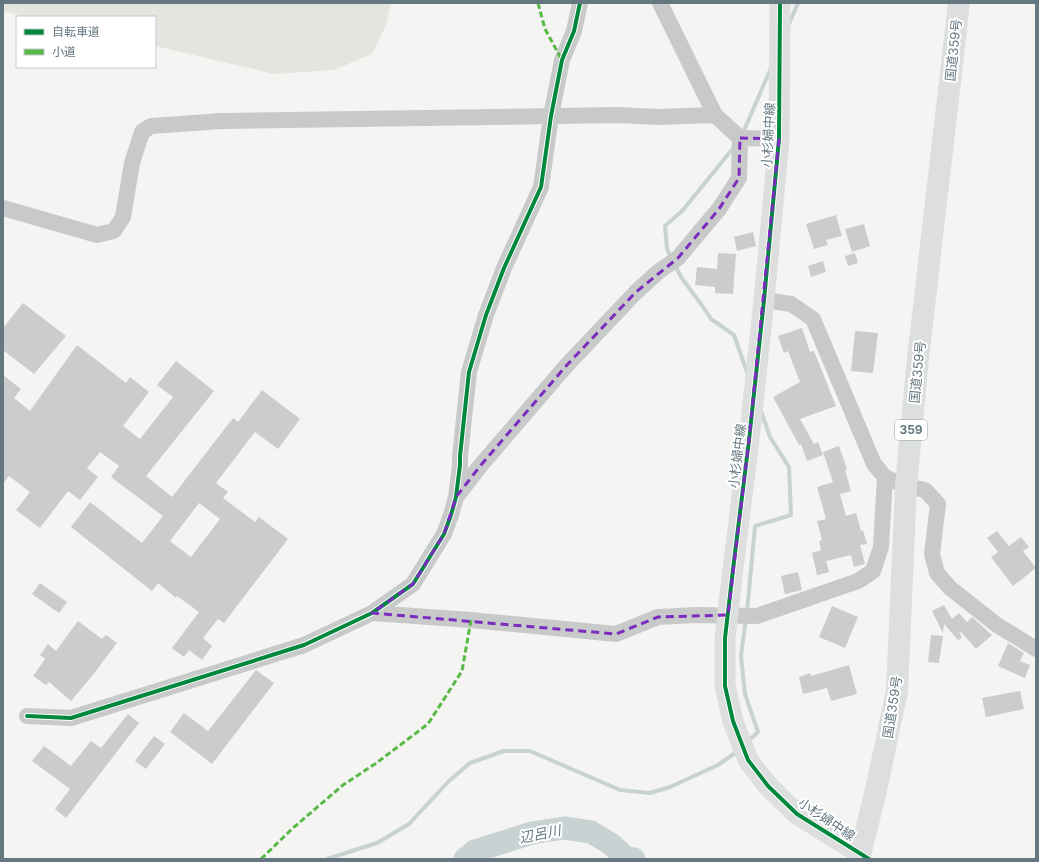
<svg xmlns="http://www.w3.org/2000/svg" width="1039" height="862" font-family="Inter,'Noto Sans JP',sans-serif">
<rect width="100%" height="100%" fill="#f4f4f2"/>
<path fill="#e3e6df" d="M 3,3 L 391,3 L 386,25 L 372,54 L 334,70 L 274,74 L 155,46 L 155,17 L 28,17 L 3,11 Z"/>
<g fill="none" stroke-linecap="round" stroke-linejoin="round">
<path stroke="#c8d2d2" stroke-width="4" d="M 788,26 L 798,3
M 742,135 L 771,68
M 672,259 L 667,249 L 665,226 L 683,210 L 734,147
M 675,265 L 681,277 L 701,304 L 711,319 L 734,335 L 748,375
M 747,612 L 755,526 L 791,515 L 789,467 L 770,437 L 761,411
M 746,618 L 741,656 L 745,694 L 758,732 L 747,742
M 327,859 L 377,843 L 409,824 L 449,781 L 470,763 L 504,751 L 530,751 L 620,790 L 650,793 L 670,787 L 718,765 L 738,751"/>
<path stroke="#c8d2d2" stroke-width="23" d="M 465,859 L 475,851 L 532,833 L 564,828 L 591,832 L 611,844 L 626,858 L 634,859"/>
</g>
<path fill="#cbcccc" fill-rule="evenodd" d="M 836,215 L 842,236 L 826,240 L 828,245 L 814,249 L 806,224 Z
M 864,224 L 870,246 L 852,252 L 845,229 Z
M 753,232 L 756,246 L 737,251 L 734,237 Z
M 718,253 L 736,254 L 733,294 L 715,293 L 715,287 L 695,285 L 697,267 L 717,269 Z
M 855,253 L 858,263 L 848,266 L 845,256 Z
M 823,261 L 826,272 L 811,277 L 808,266 Z
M 23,303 L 66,336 L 34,374 L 3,350 L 3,328 Z
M 802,328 L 810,352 L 814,351 L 836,406 L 800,419 L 814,444 L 818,442 L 823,455 L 807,461 L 801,444 L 799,445 L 773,397 L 800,382 L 788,351 L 784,353 L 778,336 Z
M 855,331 L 878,333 L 873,373 L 851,371 Z
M 77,345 L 126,383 L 130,377 L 149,392 L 123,426 L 140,439 L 173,397 L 157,385 L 176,361 L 214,391 L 146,476 L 172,497 L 233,418 L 238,422 L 262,390 L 300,419 L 278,449 L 255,432 L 216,483 L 228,492 L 223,498 L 255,522 L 259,517 L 288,539 L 224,623 L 218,619 L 203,638 L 212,646 L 202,660 L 189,650 L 184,657 L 172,648 L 199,612 L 177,596 L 176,598 L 158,583 L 152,591 L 71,527 L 90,502 L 142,543 L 163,516 L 111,477 L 119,466 L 100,452 L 87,468 L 98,477 L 80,500 L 68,491 L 40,528 L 16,510 L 30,492 L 9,476 L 3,484 L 3,375 L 21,389 L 14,398 L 30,411 ZM 199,503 L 220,519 L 191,557 L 170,541 Z
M 839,446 L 847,469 L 845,470 L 851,491 L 840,494 L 846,516 L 856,513 L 861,531 L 863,530 L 867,544 L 860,545 L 865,564 L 854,567 L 851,555 L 826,561 L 829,572 L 817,575 L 812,553 L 821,550 L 819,541 L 822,540 L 817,521 L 826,519 L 817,487 L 833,482 L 823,452 Z
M 997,531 L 1009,546 L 1021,537 L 1029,547 L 1023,551 L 1036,568 L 1013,586 L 991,557 L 998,552 L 987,538 Z
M 798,572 L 802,590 L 785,594 L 781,576 Z
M 40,583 L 67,602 L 59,613 L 32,594 Z
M 944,605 L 952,619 L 959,613 L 967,622 L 972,617 L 992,635 L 976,649 L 960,631 L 959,632 L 962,638 L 958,640 L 944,624 L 943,633 L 932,611 Z
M 832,606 L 858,617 L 845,648 L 819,637 Z
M 78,621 L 102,639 L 106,635 L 117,643 L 92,676 L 71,701 L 49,682 L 46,685 L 33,676 L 45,659 L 40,655 L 48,644 L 56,651 Z
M 931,635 L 943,636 L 939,663 L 928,662 Z
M 1008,643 L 1024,653 L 1020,661 L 1030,665 L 1025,678 L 998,666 Z
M 849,665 L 857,694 L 831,701 L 827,688 L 803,694 L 799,677 L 810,673 L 811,676 Z
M 256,670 L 274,683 L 212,764 L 170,732 L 184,713 L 208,731 Z
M 1020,691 L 1024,709 L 986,717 L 982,698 Z
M 128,714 L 139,723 L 66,818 L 55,809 L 70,789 L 32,761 L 44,746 L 71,766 L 91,741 L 101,748 Z
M 154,736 L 165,744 L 146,769 L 135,761 Z"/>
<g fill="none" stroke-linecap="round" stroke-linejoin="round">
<path stroke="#c8caca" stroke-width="16" d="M 660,3 L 715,115 L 740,138 L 779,139
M 3,208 L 97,235 L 114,231 L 123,217 L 132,163 L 142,132 L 151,126 L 222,121 L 618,115 L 658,117 L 715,115
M 764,300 L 791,304 L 813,319 L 874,464 L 885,477 L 906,486 L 925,490 L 938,504 L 932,554 L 937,573 L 950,588 L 997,625 L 1036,649
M 457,496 L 481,465 L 566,366 L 636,292 L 658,272 L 678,258 L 719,209 L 739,178 L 740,138
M 372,613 L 471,620 L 616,634 L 658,617 L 696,615 L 757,616 L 858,581 L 873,571 L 881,547 L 885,477
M 27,716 L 71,718 L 304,645 L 372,613 L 413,584 L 444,534 L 451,515 L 456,497 L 460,465 L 460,456 L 469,372 L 486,315 L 504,268 L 541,187 L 551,116 L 562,60 L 574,31 L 580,3"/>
<path stroke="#dddede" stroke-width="21" d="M 780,3 L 779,139 L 764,300 L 749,440 L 734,561 L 725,638 L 725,686 L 733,721 L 748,760 L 768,786 L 797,814 L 861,854"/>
<path stroke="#dddede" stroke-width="22" d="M 859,859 L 876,790 L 897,691 L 906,486 L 918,358 L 959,3"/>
<path stroke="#58b947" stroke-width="3" stroke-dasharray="6 3" stroke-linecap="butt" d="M 538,3 L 545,29 L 562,60
M 261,859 L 293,828 L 343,785 L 375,764 L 428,724 L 462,671 L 471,620"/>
<defs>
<path id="cycleway" d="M 780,3 L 779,139 L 764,300 L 749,440 L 734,561 L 725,638 L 725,686 L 733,721 L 748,760 L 768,786 L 797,814 L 869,859
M 27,716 L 71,718 L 304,645 L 372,613 L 413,584 L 444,534 L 451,515 L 456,497 L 460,465 L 460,456 L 469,372 L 486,315 L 504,268 L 541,187 L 551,116 L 562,60 L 574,31 L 580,3"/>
</defs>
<use href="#cycleway" stroke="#fff" stroke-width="6"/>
<use href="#cycleway" stroke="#00873e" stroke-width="4"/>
</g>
<path fill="none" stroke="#7b2cbf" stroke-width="3" stroke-dasharray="8 5" stroke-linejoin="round" d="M 740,138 L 779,139 L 749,440 L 728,615 L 658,617 L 616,634 L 372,613 L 413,584 L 444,534 L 456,497 L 481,465 L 566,366 L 636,292 L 678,258 L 719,209 L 739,178 Z"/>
<g text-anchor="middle" stroke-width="4" stroke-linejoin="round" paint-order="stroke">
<rect fill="#fff" stroke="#93a0a7" stroke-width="1" x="895" y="420" width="32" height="20" rx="3"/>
<g font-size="12" font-weight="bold" fill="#657881">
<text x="911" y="434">359</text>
</g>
<g font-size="13" fill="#657881" stroke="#fff">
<text transform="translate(953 50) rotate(-84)" y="5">国道359号</text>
<text transform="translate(768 135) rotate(-87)" y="5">小杉婦中線</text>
<text transform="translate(917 372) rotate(-84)" y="5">国道359号</text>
<text transform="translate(737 456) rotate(-83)" y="5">小杉婦中線</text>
<text transform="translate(892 707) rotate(-81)" y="5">国道359号</text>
<text transform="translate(827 819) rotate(34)" y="5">小杉婦中線</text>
</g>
<g font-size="14" font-style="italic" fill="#607a7f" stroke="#fff">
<text transform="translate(540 834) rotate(-11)" y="5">辺呂川</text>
</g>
</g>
<rect width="1039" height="862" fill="none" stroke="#657881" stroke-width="8"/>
<rect x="16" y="16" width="140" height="52" fill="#ffffff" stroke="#c1c9cd"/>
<rect x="24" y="29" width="20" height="6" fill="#00873e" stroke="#c1c9cd"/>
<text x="52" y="36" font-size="12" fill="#657881">自転車道</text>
<rect x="24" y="49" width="20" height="6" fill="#58b947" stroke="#c1c9cd"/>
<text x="52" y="56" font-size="12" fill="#657881">小道</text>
</svg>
